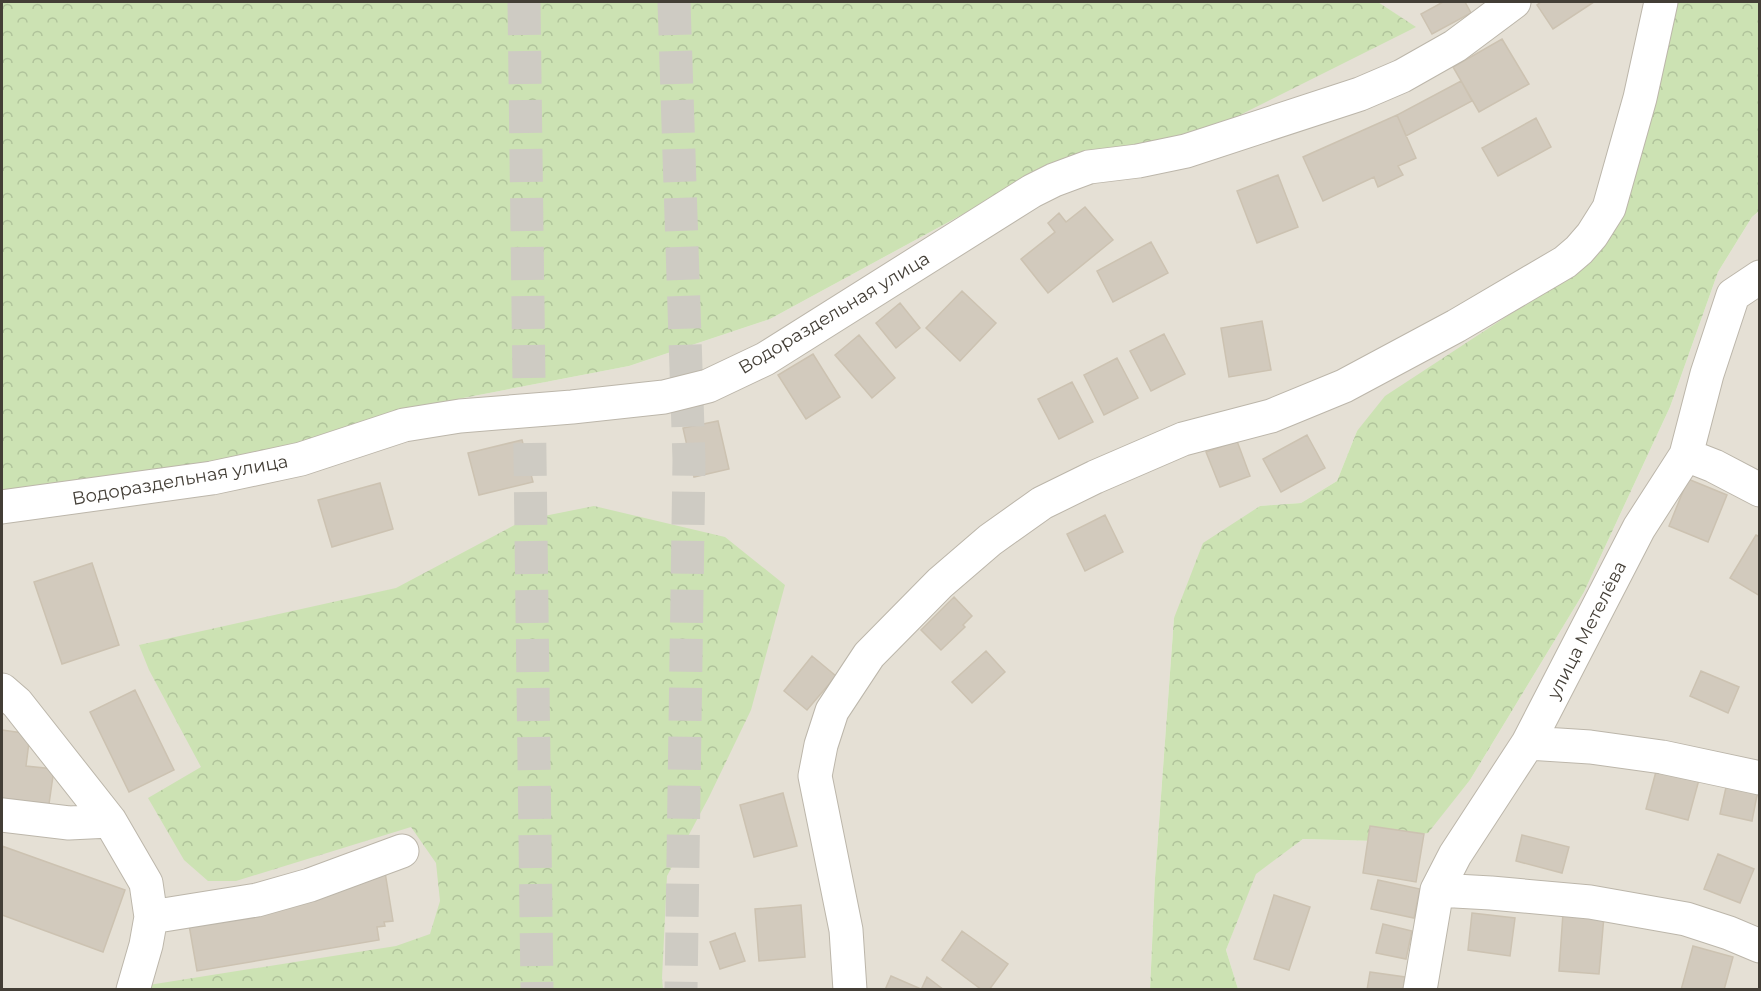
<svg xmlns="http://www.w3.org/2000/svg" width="1761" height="991" font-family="Montserrat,sans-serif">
<defs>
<pattern id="forest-crowns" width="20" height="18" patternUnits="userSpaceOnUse" patternTransform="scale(1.5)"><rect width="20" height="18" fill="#cce2b3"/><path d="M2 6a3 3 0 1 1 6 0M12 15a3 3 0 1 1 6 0" fill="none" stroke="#b0c39b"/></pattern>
</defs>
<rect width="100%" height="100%" fill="#f1eee6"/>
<path fill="#e5e0d5" d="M 1378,2 L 1678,2 L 1657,44 L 1642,149 L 1521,307 L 1357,431 L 1337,481 L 1301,503 L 1260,506 L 1174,618 L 1155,878 L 1150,989 L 2,989 L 2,491 L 321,454 L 458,399 L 629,366 L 770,319 L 1002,193 L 1415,27 Z
M 1759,211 L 1759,989 L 1238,989 L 1226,950 L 1255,874 L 1303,839 L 1376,841 L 1427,833 L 1470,780 L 1584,592 L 1670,407 L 1718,272 L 1752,217 Z"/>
<path fill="url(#forest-crowns)" d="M 2,2 L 1378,2 L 1416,27 L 1186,142 L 1002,193 L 770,319 L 629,366 L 458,399 L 321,454 L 2,491 Z
M 1678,2 L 1759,2 L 1759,211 L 1752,217 L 1718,272 L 1670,407 L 1584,592 L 1470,780 L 1428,833 L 1376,841 L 1303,839 L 1256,874 L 1226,950 L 1238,989 L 1150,990 L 1155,878 L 1174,618 L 1203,543 L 1260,506 L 1301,503 L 1337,481 L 1357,431 L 1385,396 L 1521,307 L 1582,259 L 1657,44 Z
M 594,506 L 725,537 L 785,585 L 751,710 L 709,797 L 667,876 L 662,978 L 663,989 L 136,990 L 136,987 L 396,946 L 430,934 L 440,901 L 436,863 L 411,827 L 236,881 L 208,881 L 184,860 L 148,798 L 201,767 L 149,670 L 139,645 L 396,588 L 524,520 Z"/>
<path fill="#d2cabd" stroke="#ccc2b1" stroke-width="1.5" d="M 1443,2 L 1465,2 L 1471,13 L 1432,34 L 1421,14 Z
M 1541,2 L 1594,2 L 1553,29 L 1537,5 Z
M 1502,39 L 1529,84 L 1479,112 L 1453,67 Z
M 1461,81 L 1472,101 L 1406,136 L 1397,115 Z
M 1397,115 L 1416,158 L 1398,166 L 1403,175 L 1378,187 L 1374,177 L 1323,201 L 1303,157 Z
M 1536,118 L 1551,147 L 1498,176 L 1482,148 Z
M 1278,175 L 1298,227 L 1257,243 L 1237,191 Z
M 1085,207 L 1113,240 L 1048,293 L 1021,259 L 1055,232 L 1048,223 L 1059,213 L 1066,222 Z
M 1151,242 L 1168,273 L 1113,302 L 1097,271 Z
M 962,291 L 996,323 L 960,361 L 926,328 Z
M 900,303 L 920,328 L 896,348 L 876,323 Z
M 1262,321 L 1271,370 L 1229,377 L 1221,328 Z
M 1164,334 L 1185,374 L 1151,391 L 1130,351 Z
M 859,335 L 895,378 L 872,398 L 835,355 Z
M 813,354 L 840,397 L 806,419 L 778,375 Z
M 1117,358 L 1138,398 L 1104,415 L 1084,375 Z
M 1072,382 L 1093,422 L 1059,439 L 1038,399 Z
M 718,421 L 729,469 L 694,477 L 683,428 Z
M 1307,435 L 1325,468 L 1281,492 L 1263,459 Z
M 522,440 L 533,482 L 479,495 L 468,453 Z
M 1237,441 L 1250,476 L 1220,487 L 1206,452 Z
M 1688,479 L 1727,495 L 1708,542 L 1669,526 Z
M 380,483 L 393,529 L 332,547 L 318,500 Z
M 1105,515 L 1123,552 L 1085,571 L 1067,534 Z
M 1756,535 L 1760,537 L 1760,596 L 1730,578 Z
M 92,563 L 119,645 L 62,664 L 34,582 Z
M 954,597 L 972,616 L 963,625 L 965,627 L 941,650 L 921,630 Z
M 986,651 L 1005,672 L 972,703 L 952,682 Z
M 812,656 L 836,676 L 807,710 L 784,691 Z
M 1701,671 L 1739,687 L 1728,713 L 1690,696 Z
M 135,690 L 174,770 L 129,792 L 90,712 Z
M 2,730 L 30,734 L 26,766 L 54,769 L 49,804 L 2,798 Z
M 1658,764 L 1700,776 L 1688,820 L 1646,809 Z
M 1727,783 L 1758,790 L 1752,821 L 1720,814 Z
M 783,793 L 797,846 L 754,857 L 740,805 Z
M 1370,826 L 1424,834 L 1416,882 L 1363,873 Z
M 1522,835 L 1569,847 L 1562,873 L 1516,861 Z
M 2,846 L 125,890 L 103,952 L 2,915 Z
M 1718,854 L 1754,869 L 1740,903 L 1704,889 Z
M 385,872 L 393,921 L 384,922 L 385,926 L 377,927 L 379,940 L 197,971 L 189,925 Z
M 1378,880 L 1420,889 L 1414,918 L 1371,909 Z
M 1274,895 L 1310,907 L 1289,970 L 1254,959 Z
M 801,905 L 805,957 L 759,961 L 755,909 Z
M 1472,913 L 1515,918 L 1510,956 L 1468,950 Z
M 1563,913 L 1604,916 L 1599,974 L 1559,971 Z
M 1383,924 L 1412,931 L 1406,959 L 1376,953 Z
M 962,931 L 1008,964 L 989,990 L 982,990 L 942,960 Z
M 735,933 L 745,961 L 720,969 L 710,942 Z
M 1693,946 L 1733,957 L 1724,990 L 1681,990 Z
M 1370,972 L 1405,977 L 1403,990 L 1367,990 Z
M 891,976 L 921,989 L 921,990 L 885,990 Z
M 927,977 L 944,990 L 921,990 Z"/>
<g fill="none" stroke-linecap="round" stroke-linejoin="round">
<path stroke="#cecbc3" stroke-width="33" stroke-dasharray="33 16" stroke-linecap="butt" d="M 524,2 L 537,990
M 674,2 L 689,460 L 681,990"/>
<defs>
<path id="minor" d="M 1686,455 L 1714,466 L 1760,490
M 2,507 L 212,478 L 301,459 L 404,425 L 460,416 L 572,407 L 664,397 L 708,386 L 765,359 L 1032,191 L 1054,180 L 1089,167 L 1138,161 L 1186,151 L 1360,94 L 1402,76 L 1455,46 L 1514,2
M 2,690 L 17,703 L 110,821 L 146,883 L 151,917 L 146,945 L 133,990
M 1528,743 L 1590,747 L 1662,757 L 1760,778
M 2,815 L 69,823 L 110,821
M 1437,890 L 1491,893 L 1590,902 L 1686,919 L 1729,933 L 1760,946
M 151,917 L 257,900 L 310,885 L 402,851
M 850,990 L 846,930 L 815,776 L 821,745 L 832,711 L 869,655 L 940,583 L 990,540 L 1042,503 L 1095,477 L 1183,439 L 1271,416 L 1344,386 L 1456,326 L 1565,262 L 1579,250 L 1592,235 L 1609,208 L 1640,98 L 1661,2
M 1420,990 L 1437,890 L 1455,855 L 1528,743 L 1639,528 L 1686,455 L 1707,374 L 1733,295 L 1760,277"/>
</defs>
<use href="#minor" stroke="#bcb6aa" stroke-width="35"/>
<use href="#minor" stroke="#fff" stroke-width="33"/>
</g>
<g text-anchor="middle" stroke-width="4.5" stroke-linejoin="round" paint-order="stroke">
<g font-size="18" fill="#433e36" stroke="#fff">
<text transform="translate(834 313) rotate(-31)" y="6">Водораздельная улица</text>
<text transform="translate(180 480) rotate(-10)" y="6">Водораздельная улица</text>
<text transform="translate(1587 630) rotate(-63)" y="6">улица Метелёва</text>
</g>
</g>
<rect width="1761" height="991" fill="none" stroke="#433e36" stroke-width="6"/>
</svg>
